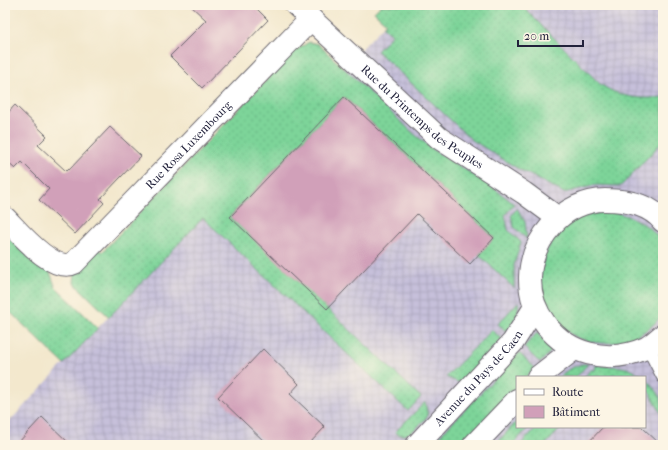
<svg xmlns="http://www.w3.org/2000/svg" width="668" height="450" font-family="'IM FELL French Canon',serif">
<defs>
<pattern id="industrial-grid" width="8" height="8" patternUnits="userSpaceOnUse"><rect width="8" height="8" fill="#c6c0da"/><path d="M0 4h8M4 0v8" fill="none" stroke="#aaa5bc"/></pattern>
<pattern id="grass-dots" width="8" height="8" patternUnits="userSpaceOnUse"><rect width="8" height="8" fill="#7dd499"/><path d="M2 2h.1M6 6h.1" fill="none" stroke="#6cb685" stroke-width="1.8" stroke-linecap="round"/></pattern>
</defs>
<rect width="100%" height="100%" fill="#fcf5e5"/>
<filter id="ink" filterUnits="userSpaceOnUse"><feTurbulence type="fractalNoise" baseFrequency=".025" numOctaves="2"/><feDisplacementMap in="SourceGraphic" scale="8" xChannelSelector="R" yChannelSelector="G"/><feConvolveMatrix kernelMatrix="1 2 1 2 8 2 1 2 1" color-interpolation-filters="sRGB"/></filter>
<filter id="wash" filterUnits="userSpaceOnUse"><feTurbulence type="fractalNoise" baseFrequency=".012" numOctaves="4" result="noise"/><feDisplacementMap in="SourceGraphic" scale="16" xChannelSelector="R" yChannelSelector="G"/><feGaussianBlur stdDeviation="0.9" result="paint"/><feColorMatrix in="noise" values="0 0 0 0 0 0 0 0 0 0 0 0 0 0 0 0 0 1.4 0 .05"/><feComposite in="paint" operator="in"/></filter>
<g filter="url(#wash)">
<rect width="100%" height="100%" fill="#f3e8cd"/>
<path fill="url(#industrial-grid)" fill-rule="evenodd" d="M 381,5 L 663,5 L 663,445 L 5,445 L 5,426 L 386,23 L 374,12 ZM 517,377 L 645,377 L 645,427 L 517,427 Z"/>
<path fill="url(#grass-dots)" stroke="#507b6a" d="M 381,5 L 521,5 L 600,84 C 619,97 640,100 663,97 L 663,141 L 621,186 L 595,185 L 564,193 L 517,168 L 472,140 L 377,51 L 392,35 L 383,27 L 386,23 L 374,12 Z
M 309,42 L 318,44 L 413,133 L 435,151 L 490,185 L 514,204 L 505,215 L 508,230 L 521,242 L 514,265 L 514,288 L 479,255 L 494,238 L 344,97 L 230,217 L 421,397 L 408,411 L 203,218 L 109,317 L 74,283 L 75,272 L 98,248 L 102,252 L 293,52 Z
M 517,208 L 525,222 L 527,239 L 514,227 L 511,216 Z
M 609,211 C 631,216 652,224 663,245 C 663,261 663,277 663,293 C 663,299 664,306 663,311 C 660,322 645,331 637,336 C 626,342 613,343 602,343 C 529,340 518,238 588,214 C 595,212 603,212 609,211 Z
M 5,234 L 20,248 L 49,269 L 55,286 L 98,328 L 64,364 L 5,307 Z
M 519,301 L 517,315 L 507,332 L 498,324 Z
M 492,330 L 502,339 L 460,383 L 446,377 Z
M 537,333 L 553,349 L 540,363 L 524,347 Z
M 519,353 L 535,368 L 526,377 L 517,377 L 517,386 L 462,445 L 431,445 Z
M 582,364 L 588,364 L 576,377 L 559,377 L 569,369 Z
M 596,365 C 615,368 626,363 643,377 L 617,377 L 613,374 L 609,377 L 584,377 L 591,370 L 595,370 Z
M 645,379 C 659,391 663,398 663,417 L 651,394 L 645,389 Z
M 425,402 L 428,416 C 420,424 407,442 395,432 Z
M 517,421 L 517,427 L 529,427 L 512,445 L 495,445 Z
M 537,427 L 562,427 L 545,445 L 520,445 Z"/>
<g id="blocks">
<path fill="#d1a0b9" d="M 190,5 L 253,5 L 268,20 L 202,88 L 170,56 L 206,20 Z
M 344,97 L 494,238 L 470,264 L 417,214 L 327,309 L 230,217 Z
M 15,105 L 47,136 L 38,145 L 66,171 L 68,169 L 69,170 L 110,127 L 141,156 L 100,199 L 104,203 L 75,234 L 39,200 L 49,189 L 22,162 L 15,169 L 5,160 L 5,116 Z
M 263,349 L 299,384 L 290,394 L 325,427 L 308,445 L 268,445 L 218,397 Z
M 42,417 L 71,445 L 16,445 Z
M 603,427 L 642,427 L 661,445 L 586,445 Z"/>
</g>
</g>
<g filter="url(#ink)">
<use href="#blocks" fill-opacity="0" stroke="#6b676e" stroke-width="1"/>
<g fill="none" stroke-linecap="round" stroke-linejoin="round">
<defs>
<path id="service" d="M 648,347 L 663,376"/>
<g id="minor">
<path id="s1" d="M 296,5 L 439,138 L 524,193 L 558,218"/>
<path id="s2" d="M 5,218 C 19,232 53,274 74,263 L 311,19"/>
<path d="M 663,221 C 649,204 626,200 605,200 C 586,200 564,210 552,225 C 492,292 565,384 646,348 C 652,345 658,339 663,335"/>
<path d="M 538,377 L 574,349"/>
<path id="s3" d="M 417,445 L 513,342 L 535,307"/>
<path d="M 474,445 L 517,400"/>
</g>
</defs>
<use href="#service" stroke="#6b676e" stroke-width="15"/>
<use href="#minor" stroke="#6b676e" stroke-width="24"/>
<use href="#service" stroke="#fff" stroke-width="13"/>
<use href="#minor" stroke="#fff" stroke-width="22"/>
</g>
</g>
<g text-anchor="middle" stroke-width="3.5" stroke-linejoin="round" paint-order="stroke">
<g font-size="12" fill="#22223b" stroke="#fcf5e5">
<text dy="4" stroke="none"><textPath href="#s1" startOffset="169">Rue du Printemps des Peuples</textPath></text>
<text dy="4" stroke="none"><textPath href="#s2" startOffset="251">Rue Rosa Luxembourg</textPath></text>
<text dy="4" stroke="none"><textPath href="#s3" startOffset="91">Avenue du Pays de Caen</textPath></text>
</g>
</g>
<rect width="668" height="450" fill="none" stroke="#fcf5e5" stroke-width="20"/>
<rect x="516" y="376" width="130" height="52" fill="#fcf5e5" stroke="#a5a1a1"/>
<rect x="524" y="389" width="20" height="6" fill="#ffffff" stroke="#a5a1a1"/>
<text x="552" y="396" font-size="12" fill="#22223b">Route</text>
<rect x="524" y="406" width="20" height="12" fill="#d1a0b9" stroke="#a5a1a1"/>
<text x="552" y="416" font-size="12" fill="#22223b">Bâtiment</text>
<path d="M518 40v6h65v-6" fill="none" stroke="#22223b" stroke-width="2"/>
<text x="524" y="40" font-size="12" fill="#22223b" stroke="#fcf5e5" stroke-width="3" paint-order="stroke">20 m</text>
</svg>
